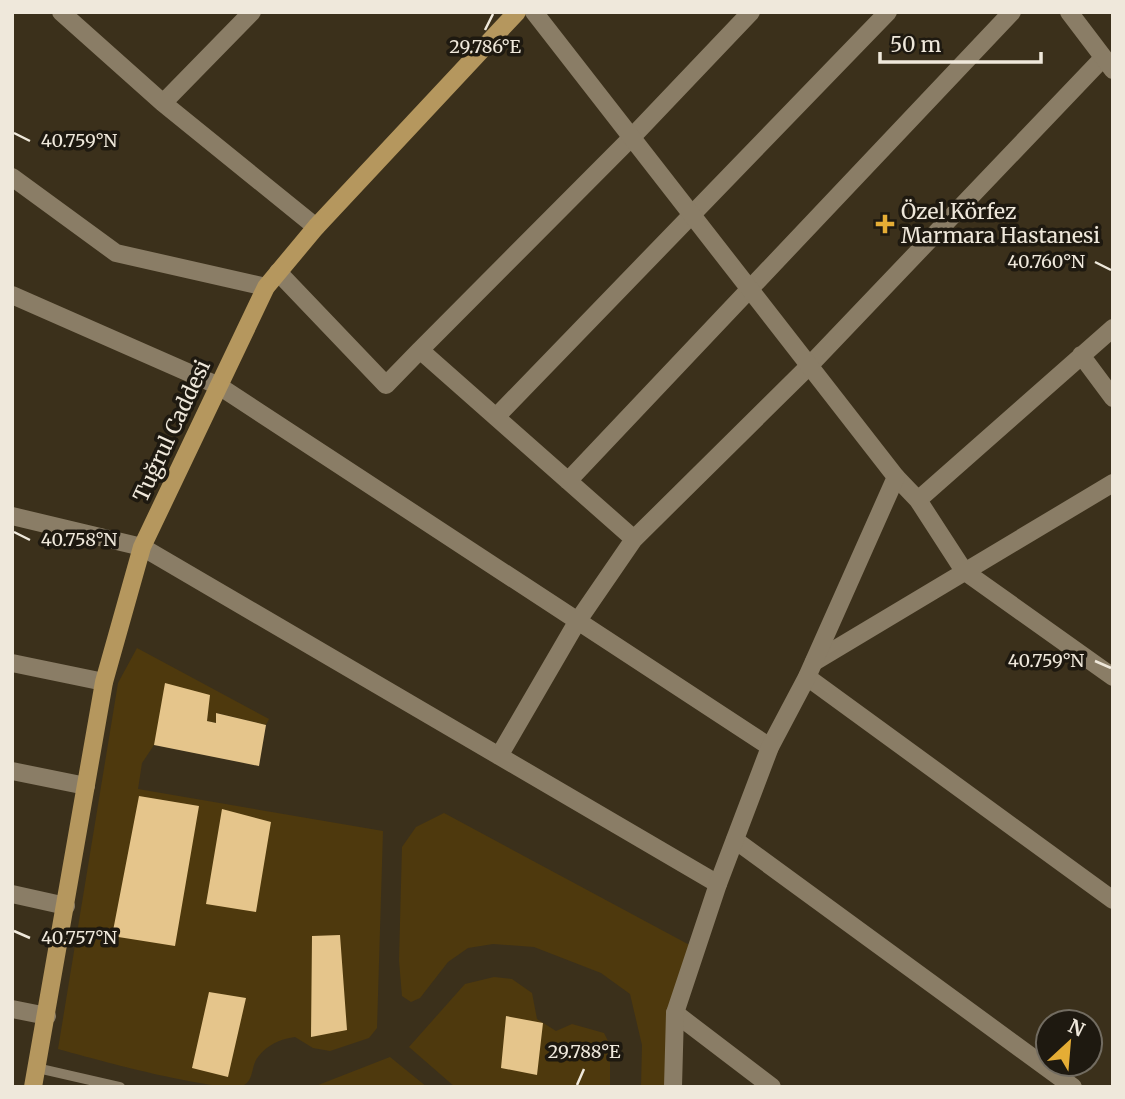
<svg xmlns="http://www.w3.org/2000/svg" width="1125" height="1099" font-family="Merriweather,serif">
<rect width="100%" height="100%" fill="#3b301b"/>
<path fill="#4e390d" d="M 137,648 L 269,719 L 266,725 L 217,713 L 216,723 L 207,721 L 209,696 L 154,745 L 142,763 L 138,789 L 383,831 L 377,1028 L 369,1038 L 330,1051 L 313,1048 L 295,1037 C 280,1039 267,1045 258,1057 C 251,1065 254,1080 244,1085 C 224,1095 86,1057 58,1049 L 118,683 Z
M 444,813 L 697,949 L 675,1013 L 673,1087 L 641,1087 L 642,1045 L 630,994 L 601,973 L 534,947 L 493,944 L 468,948 L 448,962 L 420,998 L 411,1002 L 402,996 L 399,960 L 402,847 L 416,827 Z
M 494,977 L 512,979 L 532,993 L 537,1019 L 556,1031 L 572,1024 L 604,1033 L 610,1045 L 610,1087 L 455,1087 L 409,1047 L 465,984 Z
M 390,1057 L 427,1087 L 313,1087 Z"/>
<path fill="#e5c58b" d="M 165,683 L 210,695 L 207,721 L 216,723 L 216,713 L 266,725 L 259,766 L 154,745 Z
M 139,796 L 199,806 L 175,946 L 112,936 Z
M 222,809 L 271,822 L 256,912 L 206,904 Z
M 340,935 L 347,1030 L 311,1037 L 312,936 Z
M 209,992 L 246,998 L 228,1077 L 192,1068 Z
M 506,1016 L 543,1023 L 537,1075 L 501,1068 Z"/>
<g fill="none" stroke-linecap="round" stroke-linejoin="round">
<path stroke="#8a7d66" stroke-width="10" d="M 37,1068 L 120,1087"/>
<path stroke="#8a7d66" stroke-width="18" d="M 61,12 L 163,103 L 316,227
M 163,103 L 252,12
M 12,177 L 116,253 L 266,287
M 278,272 L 386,385 L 420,350
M 12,295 L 219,386 L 770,747
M 1081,355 L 1113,398
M 496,417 L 888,12
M 896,477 L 918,500 L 964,571 L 1113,677
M 568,481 L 1012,12
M 918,500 L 1113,328
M 12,516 L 142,547 L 718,884
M 634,539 L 420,350 L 632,137 L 751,12
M 814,662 L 1113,483
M 12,663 L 104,682
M 807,677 L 1113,900
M 499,756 L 577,622 L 634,539 L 809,366 L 1103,58
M 12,771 L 86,786
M 735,840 L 1073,1087
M 12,894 L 66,906
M 12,1009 L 47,1016
M 675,1013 L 772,1087"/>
<path stroke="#8a7d66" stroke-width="18" d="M 534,12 L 896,477 L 807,677 L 770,747 L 718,884 L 675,1013 L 673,1087"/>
<path stroke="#8a7d66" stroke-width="18" d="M 1069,12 L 1113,70"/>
<path stroke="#b5975e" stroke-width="18" d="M 33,1087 L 104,682 L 142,547 L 266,287 L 316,227 L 517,12"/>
</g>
<path fill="none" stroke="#efe8db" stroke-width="2.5" d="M 485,30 L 493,14M 14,133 L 30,141M 1095,262 L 1111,270M 14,532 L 30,540M 1095,661 L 1111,668M 14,931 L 30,938M 577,1085 L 584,1069"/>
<path fill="#e5ad35" stroke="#1e1910" stroke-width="2.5" d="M881.5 213.5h7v7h7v7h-7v7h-7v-7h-7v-7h7z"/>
<g text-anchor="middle" stroke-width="7" stroke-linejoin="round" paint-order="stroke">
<g font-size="21" fill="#efe8db" stroke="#1e1910" text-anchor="start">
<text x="901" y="219">Özel Körfez<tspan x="901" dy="24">Marmara Hastanesi</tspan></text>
</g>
<g font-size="21" fill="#efe8db" stroke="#1e1910">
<text transform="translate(172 431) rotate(-65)" y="7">Tuğrul Caddesi</text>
</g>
</g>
<g font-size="18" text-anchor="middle" fill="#efe8db" stroke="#1e1910" stroke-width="7" stroke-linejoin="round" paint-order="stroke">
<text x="485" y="53">29.786°E</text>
<text x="79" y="147">40.759°N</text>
<text x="1046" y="268">40.760°N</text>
<text x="79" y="546">40.758°N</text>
<text x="1046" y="667">40.759°N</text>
<text x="79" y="944">40.757°N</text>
<text x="584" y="1058">29.788°E</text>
</g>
<rect width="1125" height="1099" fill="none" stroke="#efe8db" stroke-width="28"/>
<g transform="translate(1069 1043) rotate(26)"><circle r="33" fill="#1e1910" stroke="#726c61" stroke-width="2"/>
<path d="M0-5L12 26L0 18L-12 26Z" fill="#e5ad35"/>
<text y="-10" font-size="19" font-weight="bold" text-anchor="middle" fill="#efe8db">N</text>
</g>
<path d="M880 52v10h161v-10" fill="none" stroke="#efe8db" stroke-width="3.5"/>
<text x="890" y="52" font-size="21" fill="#efe8db" stroke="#1e1910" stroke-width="5" paint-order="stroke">50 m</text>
</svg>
